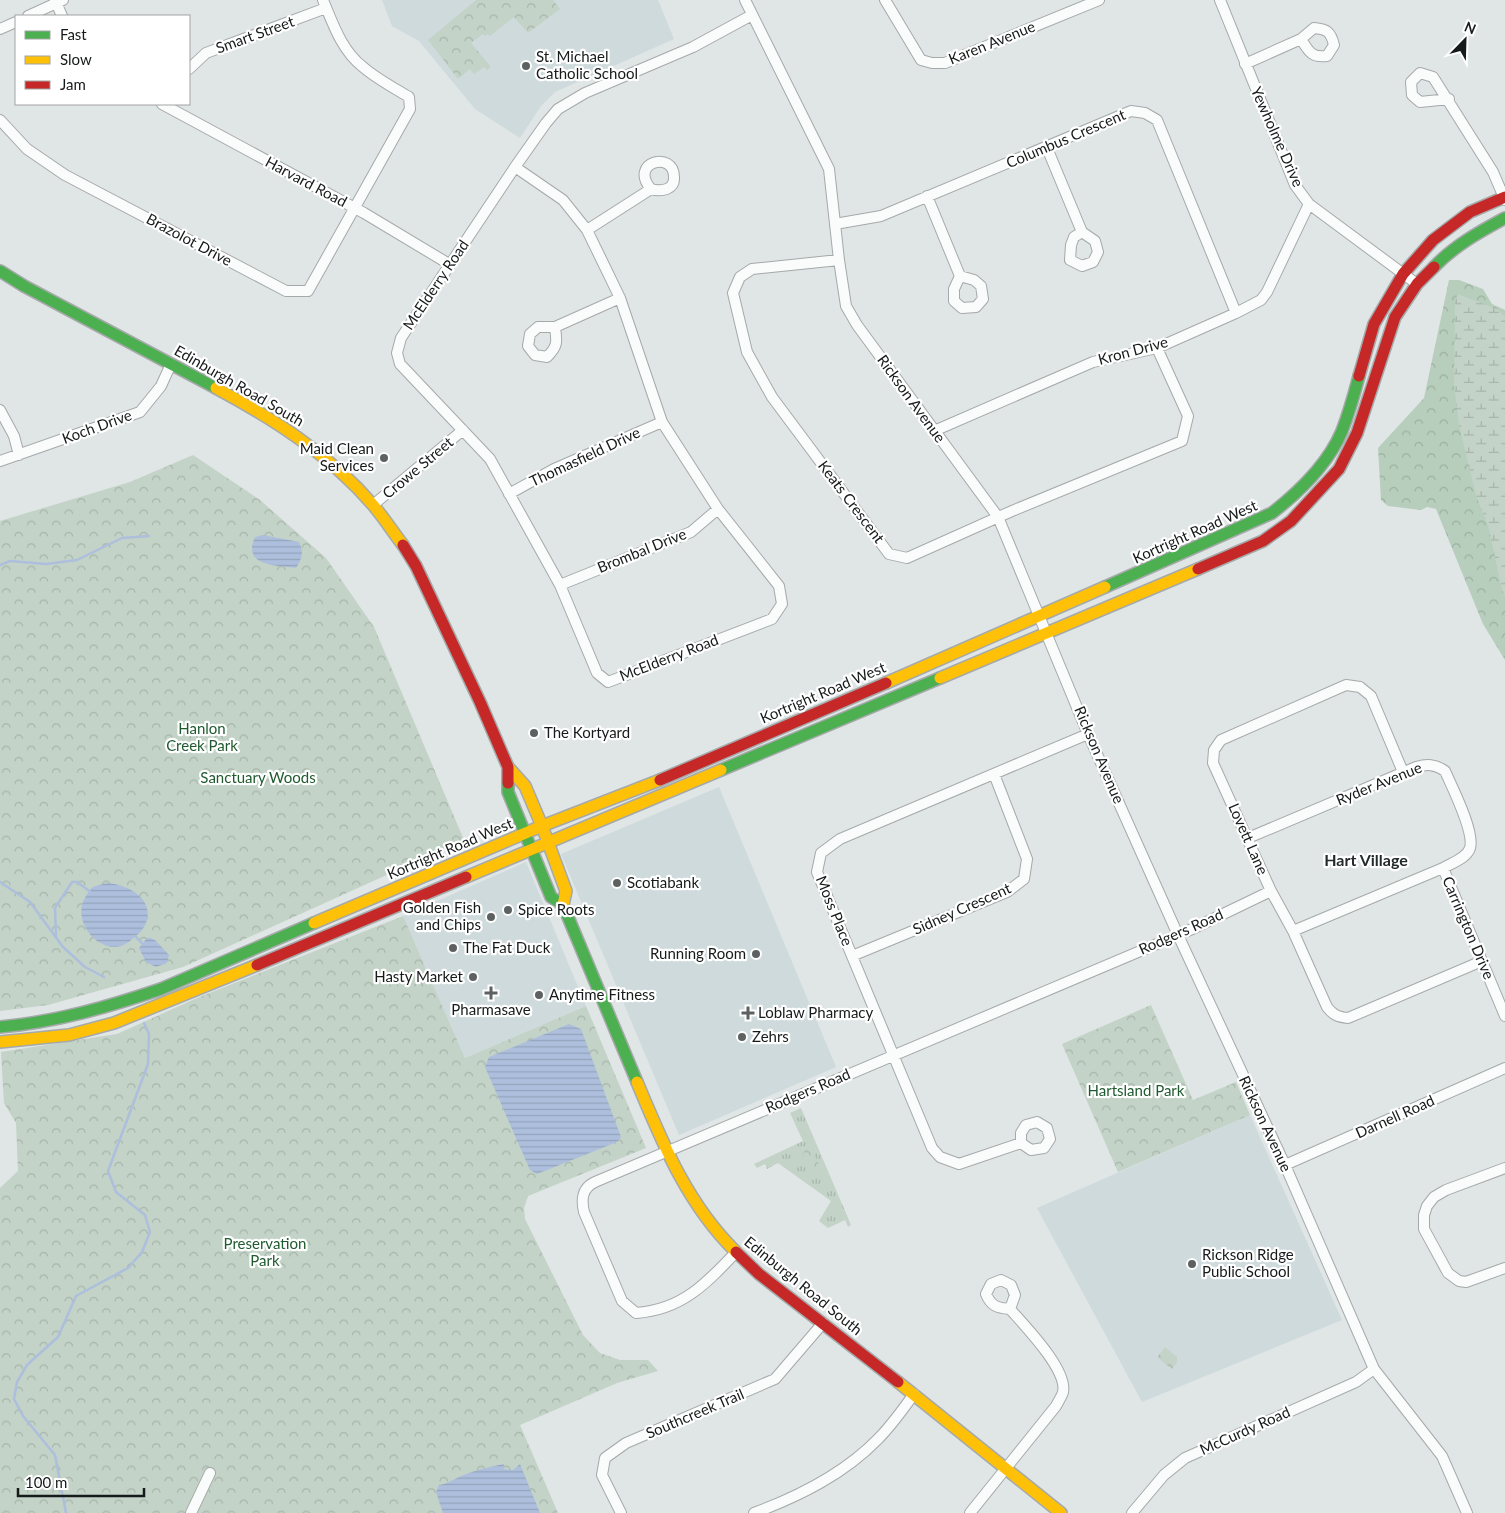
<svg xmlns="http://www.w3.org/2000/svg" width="1505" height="1513" font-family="Lato,sans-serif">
<defs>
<pattern id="grass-tufts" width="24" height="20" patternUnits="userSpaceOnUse" patternTransform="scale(1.25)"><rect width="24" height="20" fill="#c3d3c7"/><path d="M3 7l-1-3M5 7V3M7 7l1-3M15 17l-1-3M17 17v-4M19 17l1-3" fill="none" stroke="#a7b5aa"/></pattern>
<pattern id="forest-crowns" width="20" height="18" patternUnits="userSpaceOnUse" patternTransform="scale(1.25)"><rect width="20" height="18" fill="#b6cebb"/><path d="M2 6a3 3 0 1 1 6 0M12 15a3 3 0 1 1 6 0" fill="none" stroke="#9cb0a0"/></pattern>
<pattern id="wetland-marsh" width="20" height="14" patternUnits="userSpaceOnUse" patternTransform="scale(1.25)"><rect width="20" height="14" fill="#c3d3c7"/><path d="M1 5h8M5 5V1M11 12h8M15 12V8" fill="none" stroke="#a7b5aa"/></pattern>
<pattern id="park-crowns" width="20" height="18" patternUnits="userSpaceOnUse" patternTransform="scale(1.25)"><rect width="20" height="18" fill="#c3d3c7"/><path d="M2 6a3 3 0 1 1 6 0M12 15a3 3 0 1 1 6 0" fill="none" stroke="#a7b5aa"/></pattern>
<pattern id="water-rules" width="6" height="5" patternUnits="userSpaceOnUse" patternTransform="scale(1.25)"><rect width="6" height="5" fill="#adbfdd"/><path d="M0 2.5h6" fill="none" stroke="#94a4bd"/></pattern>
</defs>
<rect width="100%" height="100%" fill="#e0e5e5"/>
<path fill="#cedadc" d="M 382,0 L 658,0 L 674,39 L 555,92 L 541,106 L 520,138 L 475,109 L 419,41 L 392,26 Z
M 719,787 L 836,1067 L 679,1135 L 561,854 Z
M 526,862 L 586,1006 L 465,1058 L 403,916 Z
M 1250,1115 L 1342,1320 L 1142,1402 L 1037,1208 Z"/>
<path fill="url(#grass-tufts)" d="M 801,1108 L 851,1225 L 848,1227 L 845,1220 L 828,1228 L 819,1221 L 831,1201 L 778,1163 L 767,1169 L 765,1164 L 757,1168 L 754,1164 L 803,1141 L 790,1113 Z"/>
<path fill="url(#forest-crowns)" d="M 1449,280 L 1459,280 L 1483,289 L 1492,304 L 1505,310 L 1505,660 L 1483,624 L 1436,509 L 1427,507 L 1421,510 L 1388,506 L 1381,500 L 1378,448 L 1424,398 Z"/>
<path fill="url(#wetland-marsh)" d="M 1458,294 L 1497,309 L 1505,317 L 1505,596 L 1502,590 L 1488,525 L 1476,496 L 1459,425 L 1454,384 L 1455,300 Z"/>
<path fill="url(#park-crowns)" d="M 476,0 L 553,0 L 560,9 L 528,33 L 514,17 L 490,36 L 488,34 L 485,36 L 483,34 L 471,43 L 491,67 L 487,70 L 484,67 L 474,74 L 470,69 L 458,79 L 428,40 Z
M 193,455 L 260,500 L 326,558 L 374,627 L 464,840 L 183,967 L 48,1005 L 0,1011 L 0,521 L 130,482 Z
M 403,916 L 465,1058 L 586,1006 L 646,1148 L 528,1196 L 524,1208 L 525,1219 L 583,1335 L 600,1353 L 620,1360 L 648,1360 L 658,1371 L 617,1383 L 520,1425 L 558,1513 L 0,1513 L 0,1188 L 18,1171 L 16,1123 L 4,1103 L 1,1052 L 117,1034 L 197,998 Z
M 1151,1005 L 1193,1100 L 1236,1082 L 1250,1115 L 1118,1172 L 1062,1044 Z
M 805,1150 L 810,1150 L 813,1152 L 820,1167 L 814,1174 L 808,1171 L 802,1156 Z
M 1165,1347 L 1177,1357 L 1177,1362 L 1172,1369 L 1157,1357 Z"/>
<path fill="url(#water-rules)" d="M 263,535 L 299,542 C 304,552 302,559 296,568 C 276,565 242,567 255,537 Z
M 108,883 C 130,885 158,901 144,927 C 140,934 136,935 131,940 C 106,963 68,923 86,896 C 88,893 90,889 93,887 C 98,885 103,884 108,883 Z
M 147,938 L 151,938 L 156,941 L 169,955 L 167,963 L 156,967 L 146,962 L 139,948 Z
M 569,1024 L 581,1029 L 621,1137 L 617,1142 L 537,1174 L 530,1170 L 485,1067 L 489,1057 Z
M 504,1464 L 503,1469 L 513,1470 L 520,1464 L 540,1513 L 443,1513 L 436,1492 L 439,1485 C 446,1484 451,1481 457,1478 C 472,1471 488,1467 504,1464 Z"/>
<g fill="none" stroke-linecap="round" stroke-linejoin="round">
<path stroke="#adbfdd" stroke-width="2.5" d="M 0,565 L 10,561 L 46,564 L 77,560 L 122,538 L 149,536
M 0,882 L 30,902 L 63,947 L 85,967 L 104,977
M 56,936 L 55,908 L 72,882 L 77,882 L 92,893
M 135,936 L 142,943
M 66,1513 L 55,1455 L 23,1416 L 14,1399 L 17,1382 L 27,1365 L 58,1337 L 76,1296 L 128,1268 L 142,1252 L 150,1232 L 145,1215 L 116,1192 L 108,1171 L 148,1064 L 149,1034 L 144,1023"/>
<defs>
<path id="street" d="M 55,0 L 62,16
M 745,0 L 829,169 L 839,260 L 846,306 L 857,325 L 998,517 L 1088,734 L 1178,935 L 1285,1165 L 1374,1369 L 1442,1456 L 1467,1513
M 885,0 L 921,60 L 932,63 L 945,63 L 1099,0
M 1220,0 L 1295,185 L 1309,204 L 1417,284
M 28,16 L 63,0
M 0,29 L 16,22
M 1245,64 L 1301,39 L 1314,28 C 1327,29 1331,32 1334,45 L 1327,56 C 1312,58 1309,52 1301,39
M 189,69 L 206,53 L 326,8
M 1449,99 L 1420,102 L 1412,95 L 1411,82 L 1420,73 L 1433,77 L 1493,172 L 1505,200
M 162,104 L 364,213 L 449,264
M 0,120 L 27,149 L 65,175 L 286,291 L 308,291 L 410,109 L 409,97 C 394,88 377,79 363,67 C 342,51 333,24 323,0
M 1047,148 L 1082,232 L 1074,237 L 1071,245 L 1070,260 L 1082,266 L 1093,262 L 1098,252 L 1095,241 L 1082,232
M 515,167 L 563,200 L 587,230 L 620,298 L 662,422 L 718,509 L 779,586 L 782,604 L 772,619 L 608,682 L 597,673 L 560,585 L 490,459 L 400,364 L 397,353 L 401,338 L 515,167 L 546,123 L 558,109 L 585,93 L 693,47 L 752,15
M 927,196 L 960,276 L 954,289 L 954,301 L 962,308 L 976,307 L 983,299 L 981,286 L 974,280 L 960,276
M 835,224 L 881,216 L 1131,111 L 1145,113 L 1157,120 L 1236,313
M 587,230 L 651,189 C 661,192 675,190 674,177 C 674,150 628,162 651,189
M 839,260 L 752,269 L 740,277 L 733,293 L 747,352 L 772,397 L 889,554 L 907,558 L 1012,511 L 1182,441 L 1188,416 L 1157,348
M 555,327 C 557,342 558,346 547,357 L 535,355 L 528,346 L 530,334 L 538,327 L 555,327 L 620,298
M 0,410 L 14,436 L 19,455
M 934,431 L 1093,362 L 1157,348 L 1236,313 L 1261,300 L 1267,292 L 1309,204
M 0,461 L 140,412 L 161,386 L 171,364
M 509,494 L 554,469 L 662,422
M 373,505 L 463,430
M 560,585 L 691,532 L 718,509
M 1403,772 L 1371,696 L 1360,687 L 1346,685 L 1221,740 L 1214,750 L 1213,763 L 1271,891 L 1293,931 L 1327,1007 C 1333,1015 1338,1017 1348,1018 L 1482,961
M 1248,838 L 1416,767 C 1427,764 1435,764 1445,771 C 1452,787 1475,832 1470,848 C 1467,858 1452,863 1443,868 L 1293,931
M 1443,868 L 1505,1016
M 852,956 L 1007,892 L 1024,879 L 1027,859 L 994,774
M 1021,1143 L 1021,1133 L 1026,1125 L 1037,1122 L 1047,1128 L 1050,1139 L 1044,1148 L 1031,1150 L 1021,1143 L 959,1164 L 940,1157 L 932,1148 L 817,872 L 821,853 L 840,839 L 1088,734
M 1285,1165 L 1505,1068
M 1505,1168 L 1446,1190 L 1434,1197 L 1427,1206 L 1424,1215 L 1424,1229 L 1448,1273 L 1459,1281 L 1466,1282 L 1505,1268
M 736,1252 C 707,1283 682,1310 636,1313 L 622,1301 L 584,1212 C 581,1199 582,1188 595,1182 L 1190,930 L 1271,891
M 191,1513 L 210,1473
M 621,1513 L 602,1475 L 605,1458 L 626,1443 L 775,1379 L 823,1323
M 754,1513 C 800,1496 844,1474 878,1439 C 892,1425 903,1409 914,1394
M 970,1513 L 1056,1406 C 1058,1402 1062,1396 1063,1392 C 1068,1370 1024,1325 1010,1309 L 1015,1295 L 1011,1285 L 1001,1280 L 991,1284 L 986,1294 C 991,1306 997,1308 1010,1309
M 1132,1513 L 1164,1475 L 1185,1458 L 1356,1382 L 1374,1369"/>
<path id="fast" d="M 1434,267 C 1454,246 1479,232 1505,218
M 0,271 L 24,286 L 216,388
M 1105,587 L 1272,513 C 1299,492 1328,464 1342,431 C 1349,413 1354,395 1359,376
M 721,770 L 940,678
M 508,783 L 508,792 L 551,897 L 563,905 L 637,1082
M 0,1027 C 56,1022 108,1007 161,989 L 314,923"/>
<path id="slow" d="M 216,388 C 274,419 330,455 373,505 C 384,518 393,532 403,545
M 940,678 L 1198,569
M 886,683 L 1105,587
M 508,767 L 525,786 L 542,826 L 566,891 L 563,905
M 466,877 L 721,770
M 314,923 L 542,826 L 660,780
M 0,1042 L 69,1035 L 114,1023 L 257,965
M 637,1082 C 663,1144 687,1204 736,1252
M 898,1382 L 1061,1513"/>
<path id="jam" d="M 1359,376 L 1374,324 L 1403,274 L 1433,240 L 1470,212 L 1505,197
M 403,545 L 416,566 L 480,702 L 508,767 L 508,783
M 1198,569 L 1263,541 L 1291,521 L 1339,469 L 1357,433 L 1395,317 L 1417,284 L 1434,267
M 660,780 L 886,683
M 257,965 L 466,877
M 736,1252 L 759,1274 L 898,1382"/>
</defs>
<use href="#street" stroke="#a5a9aa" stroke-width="12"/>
<use href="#fast" stroke="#a5a9aa" stroke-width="14"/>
<use href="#slow" stroke="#a5a9aa" stroke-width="14"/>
<use href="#jam" stroke="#a5a9aa" stroke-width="14"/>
<use href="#street" stroke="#fafbfb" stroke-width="10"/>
<use href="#fast" stroke="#4caf50" stroke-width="11"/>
<use href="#slow" stroke="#ffc107" stroke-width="11"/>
<use href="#jam" stroke="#c62828" stroke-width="11"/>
</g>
<g fill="#5d6161" stroke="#fff" stroke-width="2">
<circle cx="526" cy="66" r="5"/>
<circle cx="384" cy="458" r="5"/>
<circle cx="534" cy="733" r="5"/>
<circle cx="617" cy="883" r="5"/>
<circle cx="508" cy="910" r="5"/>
<circle cx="491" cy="917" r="5"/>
<circle cx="453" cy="948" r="5"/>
<circle cx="756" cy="954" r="5"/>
<circle cx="473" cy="977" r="5"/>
<path d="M488.5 985.5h5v5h5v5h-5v5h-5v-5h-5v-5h5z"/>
<circle cx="539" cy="995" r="5"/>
<path d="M745.5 1005.5h5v5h5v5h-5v5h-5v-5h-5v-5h5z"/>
<circle cx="742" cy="1037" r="5"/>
<circle cx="1192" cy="1264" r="5"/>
</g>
<g text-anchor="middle" stroke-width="4.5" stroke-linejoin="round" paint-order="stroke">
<g font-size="15" fill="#171a1a" stroke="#fff">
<text transform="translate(255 35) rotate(-20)" y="5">Smart Street</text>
<text transform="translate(992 43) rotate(-22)" y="5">Karen Avenue</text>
<text transform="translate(1277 137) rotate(66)" y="5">Yewholme Drive</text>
<text transform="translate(1066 139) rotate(-23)" y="5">Columbus Crescent</text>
<text transform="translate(306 182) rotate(28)" y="5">Harvard Road</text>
<text transform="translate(189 240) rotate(28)" y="5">Brazolot Drive</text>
<text transform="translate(436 285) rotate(-56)" y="5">McElderry Road</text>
<text transform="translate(1133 351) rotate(-15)" y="5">Kron Drive</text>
<text transform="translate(239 386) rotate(30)" y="5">Edinburgh Road South</text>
<text transform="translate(911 399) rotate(54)" y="5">Rickson Avenue</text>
<text transform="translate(97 427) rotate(-20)" y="5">Koch Drive</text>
<text transform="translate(585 457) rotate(-25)" y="5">Thomasfield Drive</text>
<text transform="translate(418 468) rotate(-40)" y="5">Crowe Street</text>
<text transform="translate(851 502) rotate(53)" y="5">Keats Crescent</text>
<text transform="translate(1195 532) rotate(-24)" y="5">Kortright Road West</text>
<text transform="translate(642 551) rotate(-22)" y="5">Brombal Drive</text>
<text transform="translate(669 658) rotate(-21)" y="5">McElderry Road</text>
<text transform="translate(823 693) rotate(-23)" y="5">Kortright Road West</text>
<text transform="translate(1099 755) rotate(67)" y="5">Rickson Avenue</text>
<text transform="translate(1379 784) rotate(-22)" y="5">Ryder Avenue</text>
<text transform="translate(1248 839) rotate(66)" y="5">Lovett Lane</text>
<text transform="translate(450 849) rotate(-23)" y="5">Kortright Road West</text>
<text transform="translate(962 909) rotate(-24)" y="5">Sidney Crescent</text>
<text transform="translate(834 911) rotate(68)" y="5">Moss Place</text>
<text transform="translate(1468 928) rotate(67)" y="5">Carrington Drive</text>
<text transform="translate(1181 932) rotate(-24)" y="5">Rodgers Road</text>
<text transform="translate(808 1091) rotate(-23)" y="5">Rodgers Road</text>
<text transform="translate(1395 1117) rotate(-24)" y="5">Darnell Road</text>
<text transform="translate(1265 1124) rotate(65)" y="5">Rickson Avenue</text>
<text transform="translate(803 1286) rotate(39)" y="5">Edinburgh Road South</text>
<text transform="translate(695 1414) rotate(-23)" y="5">Southcreek Trail</text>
<text transform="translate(1245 1431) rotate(-24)" y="5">McCurdy Road</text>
</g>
<g font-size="15" fill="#171a1a" stroke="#fff" text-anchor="start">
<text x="536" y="62">St. Michael<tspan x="536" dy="17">Catholic School</tspan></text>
<text x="374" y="454" text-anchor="end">Maid Clean<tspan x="374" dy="17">Services</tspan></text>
<text x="544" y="738">The Kortyard</text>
<text x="627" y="888">Scotiabank</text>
<text x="481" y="913" text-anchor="end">Golden Fish<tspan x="481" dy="17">and Chips</tspan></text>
<text x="518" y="915">Spice Roots</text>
<text x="463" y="953">The Fat Duck</text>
<text x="746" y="959" text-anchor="end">Running Room</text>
<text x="463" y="982" text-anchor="end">Hasty Market</text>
<text x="549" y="1000">Anytime Fitness</text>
<text x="491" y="1015" text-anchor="middle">Pharmasave</text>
<text x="758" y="1018">Loblaw Pharmacy</text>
<text x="752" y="1042">Zehrs</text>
<text x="1202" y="1260">Rickson Ridge<tspan x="1202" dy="17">Public School</tspan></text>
</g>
<g font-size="15" fill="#1f5b2f" stroke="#fff">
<text x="202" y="734">Hanlon<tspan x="202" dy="17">Creek Park</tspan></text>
<text x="258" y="783">Sanctuary Woods</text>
<text x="1136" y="1096">Hartsland Park</text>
<text x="265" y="1249">Preservation<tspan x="265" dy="17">Park</tspan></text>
</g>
<g font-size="16" font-weight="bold" fill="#232a2b" stroke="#fff">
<text x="1366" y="866">Hart Village</text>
</g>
</g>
<rect x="15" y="15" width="175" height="90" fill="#ffffff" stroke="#a2a3a3"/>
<rect x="25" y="31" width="25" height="8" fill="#4caf50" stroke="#a2a3a3"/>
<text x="60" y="40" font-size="15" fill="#171a1a">Fast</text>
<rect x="25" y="56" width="25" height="8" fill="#ffc107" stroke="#a2a3a3"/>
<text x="60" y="65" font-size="15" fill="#171a1a">Slow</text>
<rect x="25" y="81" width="25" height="8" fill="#c62828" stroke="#a2a3a3"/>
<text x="60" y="90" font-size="15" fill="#171a1a">Jam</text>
<g transform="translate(1465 40) rotate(23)" stroke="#ffffff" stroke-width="4" paint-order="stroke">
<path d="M0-4L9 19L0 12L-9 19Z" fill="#171a1a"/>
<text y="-8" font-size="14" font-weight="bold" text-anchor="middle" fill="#171a1a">N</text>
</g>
<path d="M18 1488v8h126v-8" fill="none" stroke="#171a1a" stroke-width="2.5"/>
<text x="25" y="1488" font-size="15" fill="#171a1a" stroke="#ffffff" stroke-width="4" paint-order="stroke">100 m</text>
</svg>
